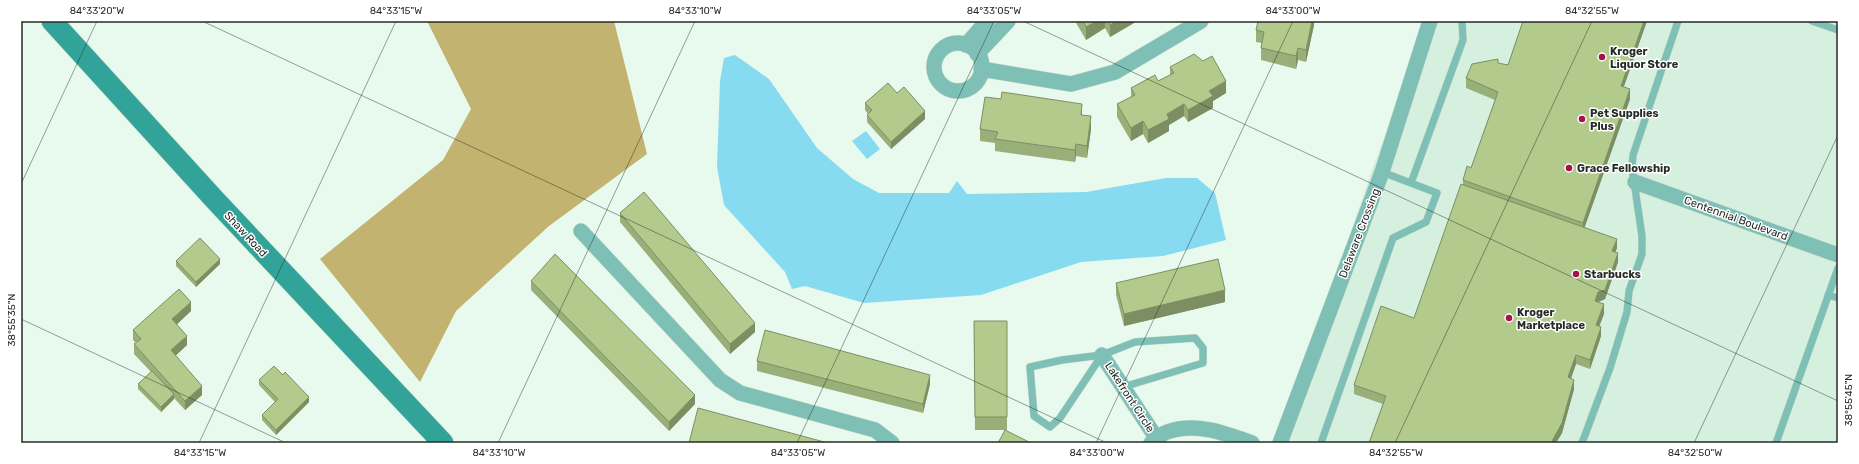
<svg xmlns="http://www.w3.org/2000/svg" width="1859" height="464" font-family="Rubik,sans-serif">
<rect width="100%" height="100%" fill="#e7faed"/>
<path fill="#d6f0df" d="M 1428,21 L 1838,21 L 1838,443 L 1280,443 L 1370,175 Z"/>
<path fill="#c3b370" d="M 427,21 L 614,21 L 647,154 L 549,226 L 456,311 L 420,382 L 320,259 L 443,160 L 471,109 Z"/>
<path fill="#86dbf1" d="M 735,55 L 769,79 L 817,148 L 853,179 L 879,193 L 949,193 L 957,181 L 967,194 L 1086,192 L 1166,178 L 1197,178 L 1215,193 L 1226,240 L 1163,256 L 1081,262 L 981,295 L 864,303 L 805,286 L 792,289 L 785,272 L 724,205 L 717,167 L 720,81 L 724,58 Z
M 866,131 L 880,149 L 867,159 L 852,141 Z"/>
<g fill="none" stroke-linecap="round" stroke-linejoin="round">
<defs>
<path id="lane" d="M 1812,21 L 1838,30
M 1411,183 L 1463,40 L 1462,21
M 1828,295 L 1838,298
M 1102,355 L 1060,418 L 1050,427 L 1034,416 L 1030,367 L 1062,360 L 1102,355 L 1135,342 L 1195,338 L 1203,348 L 1203,363 L 1123,387
M 1321,443 L 1393,238 L 1426,222 L 1437,193 L 1382,172
M 1582,443 L 1610,368 L 1627,312 L 1629,291 L 1642,254 L 1642,236 L 1632,168 L 1633,155 L 1678,21
M 1776,443 L 1838,268"/>
<path id="street" d="M934 67a24 24 0 1 1 48 0a24 24 0 1 1-48 0Z
M 966,45 L 987,21
M 977,54 L 1008,21
M 981,69 L 1071,84 L 1115,72 L 1201,21
M 1635,182 L 1838,255
M 581,231 L 720,380 L 740,393 L 875,430 L 892,443
M 1102,355 L 1157,439
M 1151,443 C 1156,440 1161,434 1167,432 C 1196,422 1225,433 1252,443
M 1280,443 L 1382,172 L 1430,21"/>
<path id="secondary" d="M 52,21 L 215,200 L 443,443"/>
</defs>
<use href="#lane" stroke="#c4d5c9" stroke-width="8"/>
<use href="#street" stroke="#c4d5c9" stroke-width="16"/>
<use href="#secondary" stroke="#c4d5c9" stroke-width="22"/>
<use href="#lane" stroke="#7ebfb6" stroke-width="7"/>
<use href="#street" stroke="#7ebfb6" stroke-width="15"/>
<use href="#secondary" stroke="#31a398" stroke-width="21"/>
</g>
<path fill="#99af79" d="M 1075,21 L 1134,21 L 1134,23 L 1110,37 L 1105,28 L 1086,40 Z
M 1312,21 L 1314,21 L 1314,25 L 1306,62 L 1298,60 L 1296,69 L 1261,60 L 1261,48 L 1262,43 L 1256,42 L 1256,30 Z
M 1523,21 L 1647,21 L 1623,87 L 1630,99 L 1584,227 L 1617,248 L 1615,252 L 1618,262 L 1605,299 L 1598,302 L 1604,314 L 1599,326 L 1601,336 L 1590,369 L 1576,364 L 1571,378 L 1574,389 L 1562,433 L 1556,443 L 1369,443 L 1383,404 L 1354,394 L 1354,385 L 1414,318 L 1463,185 L 1463,180 L 1471,168 L 1495,100 L 1466,88 L 1466,78 L 1498,63 L 1508,65 Z
M 1170,67 L 1226,93 L 1213,101 L 1213,108 L 1188,122 L 1184,116 L 1169,125 L 1169,131 L 1148,143 L 1143,134 L 1131,141 L 1117,117 L 1117,104 L 1131,97 L 1131,88 L 1158,81 L 1170,75 Z
M 897,93 L 925,119 L 891,149 L 867,122 L 867,115 L 868,114 L 865,110 L 865,103 Z
M 1082,115 L 1091,129 L 1087,158 L 1076,156 L 1075,162 L 995,151 L 995,143 L 980,141 L 980,129 Z
M 620,213 L 755,332 L 730,354 L 620,222 Z
M 176,261 L 220,264 L 196,287 L 176,266 Z
M 531,281 L 695,404 L 669,431 L 531,290 Z
M 1116,283 L 1225,302 L 1124,326 L 1116,295 Z
M 191,311 L 177,324 L 187,345 L 175,356 L 202,395 L 185,410 L 174,398 L 174,399 L 161,412 L 138,389 L 138,384 L 151,372 L 134,354 L 134,344 L 136,343 L 133,340 L 133,330 Z
M 974,321 L 1007,321 L 1007,430 L 975,430 Z
M 757,361 L 930,384 L 923,413 L 757,371 Z
M 259,380 L 309,402 L 276,435 L 262,420 L 262,415 L 275,402 L 259,385 Z"/>
<path fill="#7d8e63" d="M 1097,21 L 1105,21 L 1105,28 L 1086,40 L 1086,27 Z
M 1117,21 L 1134,21 L 1134,23 L 1110,37 L 1110,25 Z
M 1312,21 L 1314,21 L 1314,25 L 1306,62 L 1306,50 Z
M 1644,21 L 1647,21 L 1621,95 L 1621,86 Z
M 1298,48 L 1298,60 L 1296,69 L 1296,56 Z
M 1226,81 L 1226,93 L 1213,101 L 1213,108 L 1188,122 L 1188,110 L 1209,91 Z
M 1630,89 L 1630,99 L 1583,232 L 1583,223 Z
M 1082,104 L 1082,116 L 1081,115 Z
M 1184,104 L 1184,116 L 1169,125 L 1169,131 L 1148,143 L 1148,130 L 1167,114 Z
M 925,111 L 925,119 L 891,149 L 891,142 Z
M 1091,116 L 1091,129 L 1087,158 L 1087,146 Z
M 1143,121 L 1143,134 L 1131,141 L 1131,128 Z
M 1076,144 L 1076,156 L 1075,162 L 1075,150 Z
M 1617,239 L 1617,248 L 1612,261 L 1612,251 Z
M 1618,253 L 1618,262 L 1605,299 L 1598,302 L 1595,311 L 1595,301 L 1598,292 Z
M 220,259 L 220,264 L 196,287 L 196,282 Z
M 1225,290 L 1225,302 L 1124,326 L 1124,314 Z
M 191,302 L 191,311 L 172,329 L 172,319 Z
M 1604,304 L 1604,314 L 1596,335 L 1596,325 Z
M 755,323 L 755,332 L 730,354 L 730,344 Z
M 1601,327 L 1601,336 L 1590,369 L 1590,360 Z
M 187,336 L 187,345 L 171,360 L 171,350 Z
M 1576,355 L 1576,364 L 1568,387 L 1568,377 Z
M 930,375 L 930,384 L 923,413 L 923,404 Z
M 1574,380 L 1574,389 L 1562,433 L 1556,443 L 1551,443 Z
M 202,386 L 202,395 L 185,410 L 185,401 Z
M 174,394 L 174,399 L 161,412 L 161,407 Z
M 695,395 L 695,404 L 669,431 L 669,422 Z
M 309,397 L 309,402 L 276,435 L 276,430 Z"/>
<path fill="#b2cb8d" stroke="#7d8e63" d="M 1083,21 L 1097,21 L 1086,27 Z
M 1108,21 L 1117,21 L 1110,25 Z
M 1258,21 L 1312,21 L 1306,50 L 1298,48 L 1296,56 L 1261,48 L 1264,32 L 1256,30 Z
M 1523,21 L 1644,21 L 1621,86 L 1630,89 L 1583,223 L 1463,180 L 1467,166 L 1471,168 L 1498,92 L 1466,78 L 1472,64 L 1498,59 L 1498,63 L 1508,65 Z
M 1194,54 L 1203,61 L 1212,56 L 1226,81 L 1209,91 L 1213,96 L 1188,110 L 1184,104 L 1167,114 L 1169,119 L 1148,130 L 1143,121 L 1131,128 L 1117,104 L 1135,95 L 1131,88 L 1155,75 L 1158,81 L 1174,73 L 1170,67 Z
M 888,83 L 897,93 L 904,87 L 925,111 L 891,142 L 867,115 L 872,110 L 865,103 Z
M 1002,92 L 1082,104 L 1081,115 L 1091,116 L 1087,146 L 1076,144 L 1075,150 L 995,139 L 998,132 L 980,129 L 985,97 L 1001,99 Z
M 1461,184 L 1617,239 L 1612,251 L 1618,253 L 1605,290 L 1598,292 L 1595,301 L 1604,304 L 1596,325 L 1601,327 L 1590,360 L 1576,355 L 1568,377 L 1574,380 L 1562,423 L 1551,443 L 1546,442 L 1546,443 L 1369,443 L 1386,396 L 1354,385 L 1381,306 L 1414,318 Z
M 644,192 L 755,323 L 730,344 L 620,213 Z
M 200,238 L 220,259 L 196,282 L 176,261 Z
M 555,254 L 695,395 L 669,422 L 531,281 Z
M 1218,259 L 1225,290 L 1124,314 L 1116,283 Z
M 179,289 L 191,302 L 172,319 L 187,336 L 171,350 L 202,386 L 185,401 L 134,344 L 141,339 L 133,330 Z
M 974,321 L 1007,321 L 1007,417 L 975,417 Z
M 765,330 L 930,375 L 923,404 L 757,361 Z
M 274,366 L 283,375 L 285,372 L 309,397 L 276,430 L 262,415 L 278,399 L 259,380 Z
M 152,371 L 174,394 L 161,407 L 138,384 Z
M 698,408 L 828,443 L 689,443 Z
M 1005,430 L 1031,443 L 998,443 Z"/>
<path fill="none" stroke="#252c27" stroke-width="1" stroke-opacity="0.45" d="M 202,21 L 1107,443M 1023,21 L 1838,401M 21,184 L 97,21M 21,319 L 286,443M 199,443 L 396,21M 498,443 L 695,21M 797,443 L 994,21M 1096,443 L 1293,21M 1395,443 L 1592,21M 1694,443 L 1838,135"/>
<g fill="#a6114b" stroke="#fff" stroke-width="1.5">
<circle cx="1602" cy="57" r="4"/>
<circle cx="1582" cy="119" r="4"/>
<circle cx="1569" cy="168" r="4"/>
<circle cx="1576" cy="274" r="4"/>
<circle cx="1509" cy="318" r="4"/>
</g>
<g text-anchor="middle" stroke-width="3" stroke-linejoin="round" paint-order="stroke">
<g font-size="11" font-weight="bold" fill="#252c27" stroke="#fff" text-anchor="start">
<text x="1610" y="55">Kroger<tspan x="1610" dy="13">Liquor Store</tspan></text>
<text x="1590" y="117">Pet Supplies<tspan x="1590" dy="13">Plus</tspan></text>
<text x="1577" y="172">Grace Fellowship</text>
<text x="1584" y="278">Starbucks</text>
<text x="1517" y="316">Kroger<tspan x="1517" dy="13">Marketplace</tspan></text>
</g>
<g font-size="11" fill="#252c27" stroke="#fff">
<text transform="translate(1736 218) rotate(20)" y="4">Centennial Boulevard</text>
<text transform="translate(1359 233) rotate(-69)" y="4">Delaware Crossing</text>
<text transform="translate(246 234) rotate(47)" y="4">Shaw Road</text>
<text transform="translate(1130 397) rotate(57)" y="4">Lakefront Circle</text>
</g>
</g>
<rect width="1859" height="464" fill="none" stroke="#ffffff" stroke-width="44"/>
<rect x="22" y="22" width="1815" height="420" fill="none" stroke="#252c27" stroke-width="1.5"/>
<g font-size="10" text-anchor="middle" fill="#252c27">
<text x="97" y="14">84°33'20"W</text>
<text x="396" y="14">84°33'15"W</text>
<text x="695" y="14">84°33'10"W</text>
<text x="994" y="14">84°33'05"W</text>
<text x="1293" y="14">84°33'00"W</text>
<text x="1592" y="14">84°32'55"W</text>
<text transform="translate(11 320) rotate(-90)" y="4">38°55'35"N</text>
<text transform="translate(1848 400) rotate(-90)" y="4">38°55'45"N</text>
<text x="200" y="456">84°33'15"W</text>
<text x="499" y="456">84°33'10"W</text>
<text x="798" y="456">84°33'05"W</text>
<text x="1097" y="456">84°33'00"W</text>
<text x="1396" y="456">84°32'55"W</text>
<text x="1695" y="456">84°32'50"W</text>
</g>
</svg>
